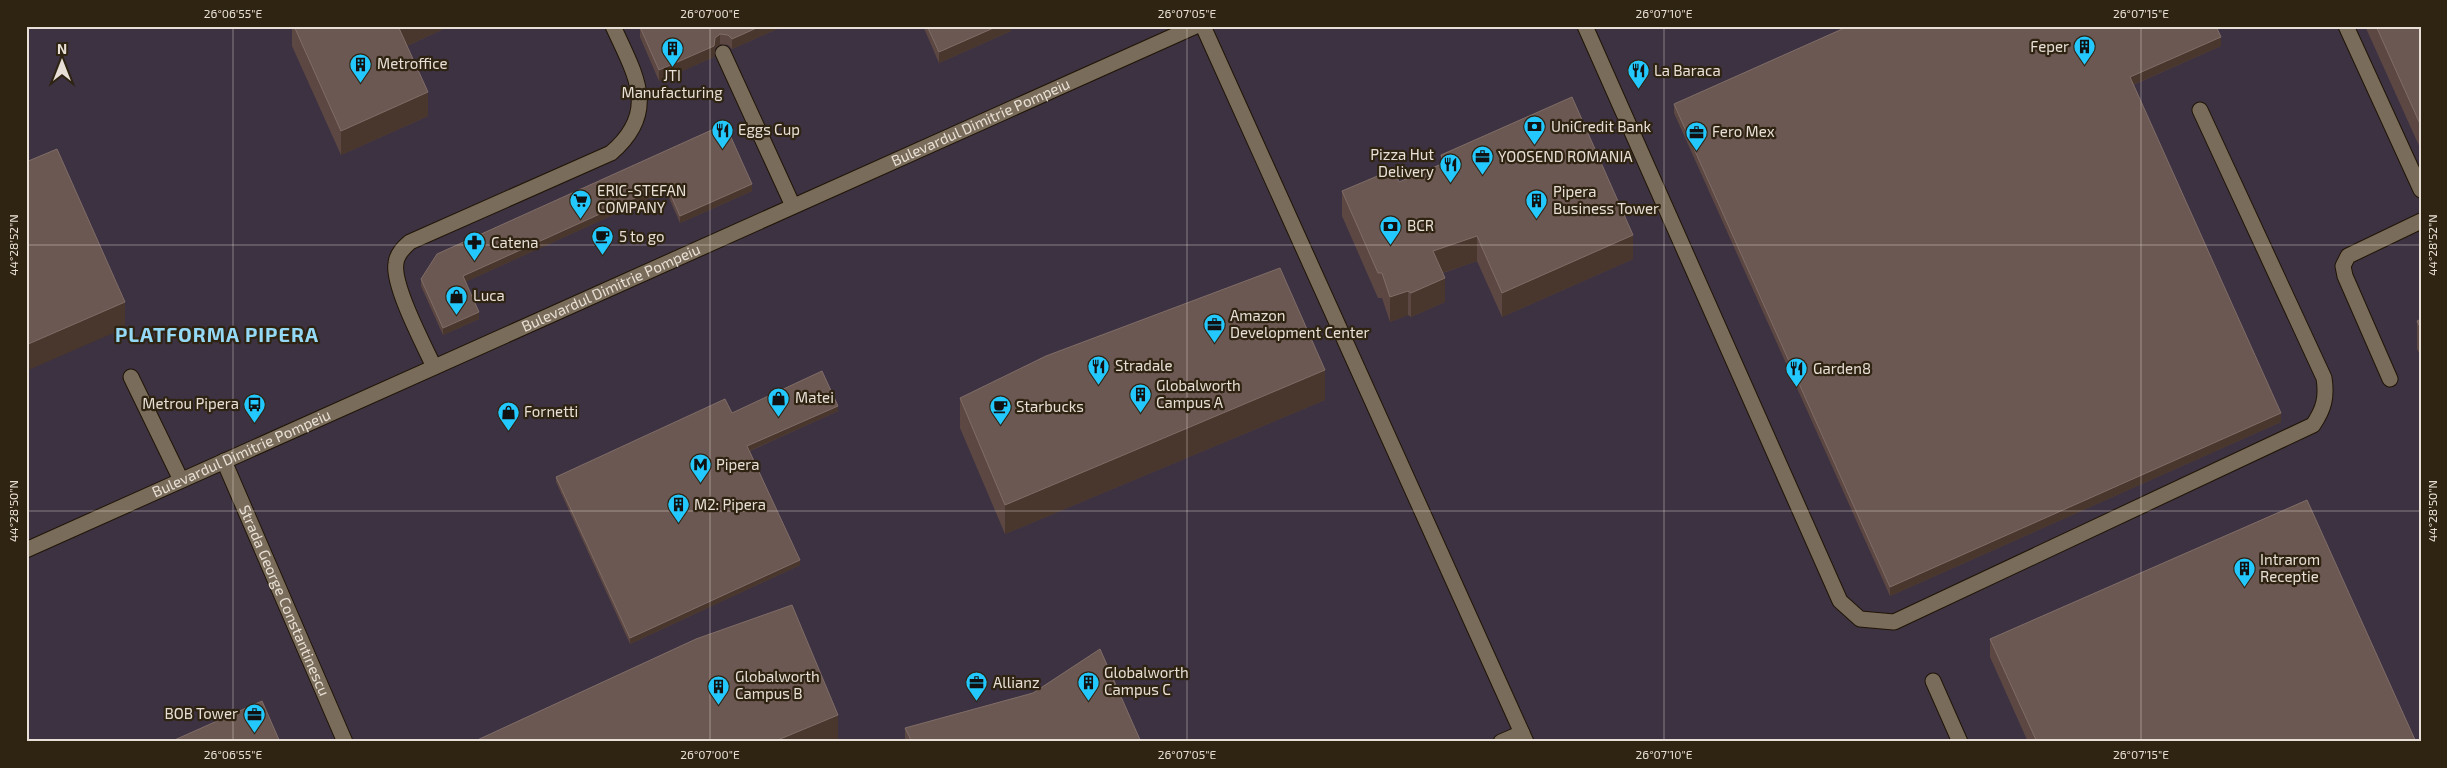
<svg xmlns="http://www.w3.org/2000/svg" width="2447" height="768" font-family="'Exo 2',sans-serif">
<rect width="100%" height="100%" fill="#392d1c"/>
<path fill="#3c3242" d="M 26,26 L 2421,26 L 2421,742 L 26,742 Z"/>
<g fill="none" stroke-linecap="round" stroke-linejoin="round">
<defs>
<g id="minor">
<path d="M 1203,26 L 1526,742"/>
<path d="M 1585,26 L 1840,601 L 1860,619 L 1894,622 L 2313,425 C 2324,409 2327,397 2324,378 L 2200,110"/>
<path d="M 2346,26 L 2421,190"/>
<path d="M 723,53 L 793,206"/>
<path d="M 434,367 C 424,345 392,285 396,263 C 397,254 403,248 410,242 L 611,153 C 660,111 635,75 613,26"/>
<path d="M 131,377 L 181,480"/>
<path d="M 2390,379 L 2345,276 L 2343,266 L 2348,256 L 2421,221"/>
<path id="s1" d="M 224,461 L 345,742"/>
<path id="s2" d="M 26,550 L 1196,26"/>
<path d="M 1933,681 L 1960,742"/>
<path d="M 1501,742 L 1522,733"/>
</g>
</defs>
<use href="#minor" stroke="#201505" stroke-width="17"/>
<use href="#minor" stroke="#7a6c5a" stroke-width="15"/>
</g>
<path fill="#5d4742" d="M 292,26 L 450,26 L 407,46 L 428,116 L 341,155 L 292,46 Z
M 642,26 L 784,26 L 732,49 L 728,45 L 720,44 L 715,48 L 714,57 L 659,81 L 640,37 L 640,27 Z
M 923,26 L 1011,26 L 1011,31 L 939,63 Z
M 2365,26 L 2421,26 L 2421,150 Z
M 2221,46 L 2133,85 L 2281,422 L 1890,596 L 1674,113 L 1674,104 Z
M 725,124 L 752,191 L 680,223 L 666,191 L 465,282 L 479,319 L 443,335 L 421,286 L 421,279 Z
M 1441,155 L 1633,259 L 1502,317 L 1477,261 L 1443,273 L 1445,302 L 1411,317 L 1408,315 L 1390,322 L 1382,298 L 1378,298 L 1342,216 L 1342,191 L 1399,182 L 1441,164 Z
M 2421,319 L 2421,357 L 2417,349 L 2417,321 Z
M 960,398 L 1325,400 L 1005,534 L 960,428 Z
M 838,411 L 750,451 L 800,565 L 630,644 L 556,482 L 556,477 L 732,413 Z
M 1990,639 L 2416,742 L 2028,742 L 1990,657 Z
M 905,728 L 1141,742 L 905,742 Z"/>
<path fill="#49362c" d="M 398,26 L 450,26 L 398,50 Z
M 761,26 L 784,26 L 732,49 L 732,39 Z
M 998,26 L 1011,26 L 1011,31 L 939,63 L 939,52 Z
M 720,34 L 720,44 L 715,48 L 714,57 L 659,81 L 659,70 L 715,38 Z
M 2221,37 L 2221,46 L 2130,86 L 2130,77 Z
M 428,92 L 428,116 L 341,155 L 341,131 Z
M 666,184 L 666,191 L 463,283 L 463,276 Z
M 752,184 L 752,191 L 680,223 L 680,216 Z
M 1633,235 L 1633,259 L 1502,317 L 1502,293 Z
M 1477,236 L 1477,261 L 1433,276 L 1433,251 Z
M 1445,278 L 1445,302 L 1411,317 L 1411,293 Z
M 1408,291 L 1408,315 L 1390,322 L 1390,297 Z
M 125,302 L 125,328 L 26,371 L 26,345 Z
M 479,312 L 479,319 L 443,335 L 443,328 Z
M 1325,370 L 1325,400 L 1005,534 L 1005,505 Z
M 838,406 L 838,411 L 747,452 L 747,446 Z
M 2281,413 L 2281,422 L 1890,596 L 1890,587 Z
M 800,560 L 800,565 L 630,644 L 630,638 Z
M 838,715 L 838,742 L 773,742 Z"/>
<path fill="#6c5852" stroke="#806d67" d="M 294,26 L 398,26 L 428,92 L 341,131 Z
M 642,26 L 761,26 L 732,39 L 728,35 L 720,34 L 715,38 L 714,46 L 659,70 L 640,27 Z
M 927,26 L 998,26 L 939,52 Z
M 1849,26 L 2216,26 L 2221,37 L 2130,77 L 2281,413 L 1890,587 L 1674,104 Z
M 2376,26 L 2421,26 L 2421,126 Z
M 1572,97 L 1633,235 L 1502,293 L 1477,236 L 1433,251 L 1445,278 L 1411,293 L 1408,291 L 1390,297 L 1382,273 L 1378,273 L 1342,191 L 1394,169 L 1399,182 L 1444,163 L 1441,155 Z
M 725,124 L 752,184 L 680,216 L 666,184 L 463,276 L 479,312 L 443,328 L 421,279 L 437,254 Z
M 57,149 L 125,302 L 26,345 L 26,162 Z
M 1280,268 L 1325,370 L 1005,505 L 960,398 L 1046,356 Z
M 2421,319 L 2421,329 L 2417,321 Z
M 822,371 L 838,406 L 747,446 L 800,560 L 630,638 L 556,477 L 725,399 L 732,413 Z
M 2307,500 L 2416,742 L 2037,742 L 1990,639 Z
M 792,605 L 838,715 L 773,742 L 473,742 L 696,639 Z
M 1100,649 L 1141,742 L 912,742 L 905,728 L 1033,693 Z
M 262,701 L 280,742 L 170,742 Z"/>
<path fill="none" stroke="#e8e0d6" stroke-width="1" stroke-opacity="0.45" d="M 233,26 L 233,742M 710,26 L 710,742M 1187,26 L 1187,742M 1664,26 L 1664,742M 2141,26 L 2141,742M 26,245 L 2421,245M 26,511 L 2421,511"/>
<defs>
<symbol id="building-pin" viewBox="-11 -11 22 30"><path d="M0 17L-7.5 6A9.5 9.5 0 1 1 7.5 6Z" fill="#23c9fe" stroke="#2f2312"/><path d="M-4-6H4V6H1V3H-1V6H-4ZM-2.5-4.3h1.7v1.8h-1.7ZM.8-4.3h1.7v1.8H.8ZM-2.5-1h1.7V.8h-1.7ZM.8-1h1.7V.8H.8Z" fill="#111"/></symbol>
<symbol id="restaurant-pin" viewBox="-11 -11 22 30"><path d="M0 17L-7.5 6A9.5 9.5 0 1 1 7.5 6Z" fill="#23c9fe" stroke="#2f2312"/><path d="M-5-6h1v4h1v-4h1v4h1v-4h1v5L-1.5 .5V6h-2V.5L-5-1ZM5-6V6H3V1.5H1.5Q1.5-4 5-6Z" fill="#111"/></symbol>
<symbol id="bank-pin" viewBox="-11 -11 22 30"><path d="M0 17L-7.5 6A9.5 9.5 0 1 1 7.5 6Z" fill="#23c9fe" stroke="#2f2312"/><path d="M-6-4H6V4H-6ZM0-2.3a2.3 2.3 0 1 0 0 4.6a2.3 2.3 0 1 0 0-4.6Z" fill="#111"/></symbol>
<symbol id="office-pin" viewBox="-11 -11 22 30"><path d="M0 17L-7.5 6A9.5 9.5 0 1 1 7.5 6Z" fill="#23c9fe" stroke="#2f2312"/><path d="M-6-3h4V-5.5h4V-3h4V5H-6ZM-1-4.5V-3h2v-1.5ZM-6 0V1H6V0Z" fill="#111"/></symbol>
<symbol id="supermarket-pin" viewBox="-11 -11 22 30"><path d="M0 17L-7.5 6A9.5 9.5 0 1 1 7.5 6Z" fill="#23c9fe" stroke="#2f2312"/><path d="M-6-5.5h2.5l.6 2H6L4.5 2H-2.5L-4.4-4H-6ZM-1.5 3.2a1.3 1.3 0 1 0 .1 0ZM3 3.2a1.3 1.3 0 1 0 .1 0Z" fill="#111"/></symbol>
<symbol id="cafe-pin" viewBox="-11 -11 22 30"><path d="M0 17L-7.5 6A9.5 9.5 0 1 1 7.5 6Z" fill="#23c9fe" stroke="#2f2312"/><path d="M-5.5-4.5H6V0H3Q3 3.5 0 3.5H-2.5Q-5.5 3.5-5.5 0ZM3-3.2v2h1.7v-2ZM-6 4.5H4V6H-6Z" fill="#111"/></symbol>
<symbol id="pharmacy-pin" viewBox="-11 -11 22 30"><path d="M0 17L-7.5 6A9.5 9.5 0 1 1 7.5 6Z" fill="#23c9fe" stroke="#2f2312"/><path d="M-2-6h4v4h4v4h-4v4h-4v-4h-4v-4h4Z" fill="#111"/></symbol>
<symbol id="shop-pin" viewBox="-11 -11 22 30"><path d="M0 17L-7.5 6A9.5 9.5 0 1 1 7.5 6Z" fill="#23c9fe" stroke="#2f2312"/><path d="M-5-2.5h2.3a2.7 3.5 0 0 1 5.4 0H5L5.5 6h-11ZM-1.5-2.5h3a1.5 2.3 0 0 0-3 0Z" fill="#111"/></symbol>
<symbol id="bus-pin" viewBox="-11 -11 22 30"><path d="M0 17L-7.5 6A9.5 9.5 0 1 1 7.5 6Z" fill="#23c9fe" stroke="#2f2312"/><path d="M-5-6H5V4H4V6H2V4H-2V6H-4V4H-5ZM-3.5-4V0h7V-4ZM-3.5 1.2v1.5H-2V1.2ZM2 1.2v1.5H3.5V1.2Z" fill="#111"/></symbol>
<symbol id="metro-pin" viewBox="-11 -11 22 30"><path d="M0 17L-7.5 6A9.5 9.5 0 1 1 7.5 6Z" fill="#23c9fe" stroke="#2f2312"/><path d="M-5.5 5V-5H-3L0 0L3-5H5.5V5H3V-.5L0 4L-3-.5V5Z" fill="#111"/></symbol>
</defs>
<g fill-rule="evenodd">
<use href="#building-pin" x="2072" y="34" width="25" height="34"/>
<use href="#building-pin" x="660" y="36" width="25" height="34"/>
<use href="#building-pin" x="348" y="52" width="25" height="34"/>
<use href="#restaurant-pin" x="1626" y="58" width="25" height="34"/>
<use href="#bank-pin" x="1522" y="114" width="25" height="34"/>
<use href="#restaurant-pin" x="710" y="118" width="25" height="34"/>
<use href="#office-pin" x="1684" y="120" width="25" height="34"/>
<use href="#office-pin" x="1470" y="144" width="25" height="34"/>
<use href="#restaurant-pin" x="1438" y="152" width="25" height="34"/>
<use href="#supermarket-pin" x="568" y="188" width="25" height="34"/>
<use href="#building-pin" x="1524" y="188" width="25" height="34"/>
<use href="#bank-pin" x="1378" y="214" width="25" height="34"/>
<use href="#cafe-pin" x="590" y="224" width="25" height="34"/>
<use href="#pharmacy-pin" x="462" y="230" width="25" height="34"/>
<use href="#shop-pin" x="444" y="284" width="25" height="34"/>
<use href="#office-pin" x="1202" y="312" width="25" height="34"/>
<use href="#restaurant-pin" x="1086" y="354" width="25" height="34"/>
<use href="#restaurant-pin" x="1784" y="356" width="25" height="34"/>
<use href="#building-pin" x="1128" y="382" width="25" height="34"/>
<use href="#shop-pin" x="766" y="386" width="25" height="34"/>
<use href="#bus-pin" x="242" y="392" width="25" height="34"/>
<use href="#cafe-pin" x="988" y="394" width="25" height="34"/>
<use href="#shop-pin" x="496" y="400" width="25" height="34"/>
<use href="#metro-pin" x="688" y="452" width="25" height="34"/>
<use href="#building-pin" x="666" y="492" width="25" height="34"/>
<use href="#building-pin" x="2232" y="556" width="25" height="34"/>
<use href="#building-pin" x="1076" y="670" width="25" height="34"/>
<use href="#office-pin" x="964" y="670" width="25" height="34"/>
<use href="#building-pin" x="706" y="674" width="25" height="34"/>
<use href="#office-pin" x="242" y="702" width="25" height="34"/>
</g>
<g text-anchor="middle" stroke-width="4.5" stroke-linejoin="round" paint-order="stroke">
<g font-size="15" fill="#e8e0d6" stroke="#2f2312" text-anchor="start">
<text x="2069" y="52" text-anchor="end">Feper</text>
<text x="377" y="69">Metroffice</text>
<text x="1654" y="76">La Baraca</text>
<text x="672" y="81" text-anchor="middle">JTI<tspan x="672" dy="17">Manufacturing</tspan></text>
<text x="1551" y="132">UniCredit Bank</text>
<text x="738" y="135">Eggs Cup</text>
<text x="1712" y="137">Fero Mex</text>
<text x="1434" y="160" text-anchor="end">Pizza Hut<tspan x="1434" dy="17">Delivery</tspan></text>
<text x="1498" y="162">YOOSEND ROMANIA</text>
<text x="597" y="196">ERIC-STEFAN<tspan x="597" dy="17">COMPANY</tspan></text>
<text x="1553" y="197">Pipera<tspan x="1553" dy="17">Business Tower</tspan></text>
<text x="1407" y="231">BCR</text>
<text x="619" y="242">5 to go</text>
<text x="491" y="248">Catena</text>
<text x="473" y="301">Luca</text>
<text x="1230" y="321">Amazon<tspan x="1230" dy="17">Development Center</tspan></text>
<text x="1115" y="371">Stradale</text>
<text x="1813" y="374">Garden8</text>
<text x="1156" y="391">Globalworth<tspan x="1156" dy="17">Campus A</tspan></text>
<text x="795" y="403">Matei</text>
<text x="239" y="409" text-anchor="end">Metrou Pipera</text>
<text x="1016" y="412">Starbucks</text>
<text x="524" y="417">Fornetti</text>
<text x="716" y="470">Pipera</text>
<text x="694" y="510">M2: Pipera</text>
<text x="2260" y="565">Intrarom<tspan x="2260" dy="17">Receptie</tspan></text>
<text x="1104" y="678">Globalworth<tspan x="1104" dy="17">Campus C</tspan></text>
<text x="735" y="682">Globalworth<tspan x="735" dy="17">Campus B</tspan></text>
<text x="993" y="688">Allianz</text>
<text x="238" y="719" text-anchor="end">BOB Tower</text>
</g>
<g font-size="15" fill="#e8e0d6" stroke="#2f2312">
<text dy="5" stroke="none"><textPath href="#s2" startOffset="1046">Bulevardul Dimitrie Pompeiu</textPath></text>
<text dy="5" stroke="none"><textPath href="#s2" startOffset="641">Bulevardul Dimitrie Pompeiu</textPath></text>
<text dy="5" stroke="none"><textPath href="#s2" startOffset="236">Bulevardul Dimitrie Pompeiu</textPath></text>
<text dy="5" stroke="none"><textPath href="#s1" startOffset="152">Strada George Constantinescu</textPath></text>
</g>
<g font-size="20" font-weight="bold" letter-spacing="1" fill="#94d9f6" stroke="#2f2312">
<text x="217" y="342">PLATFORMA PIPERA</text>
</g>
</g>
<rect width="2447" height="768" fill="none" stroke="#2f2312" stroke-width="55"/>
<g transform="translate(62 62)" stroke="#2f2312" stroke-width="4" paint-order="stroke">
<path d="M0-4L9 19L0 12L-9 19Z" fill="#e8e0d6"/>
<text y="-8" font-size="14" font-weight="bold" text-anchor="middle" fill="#e8e0d6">N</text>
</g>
<rect x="28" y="28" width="2392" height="712" fill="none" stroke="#e8e0d6" stroke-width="2"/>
<g font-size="12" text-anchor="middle" fill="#e8e0d6">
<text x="233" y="18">26°06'55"E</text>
<text x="710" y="18">26°07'00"E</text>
<text x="1187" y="18">26°07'05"E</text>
<text x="1664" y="18">26°07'10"E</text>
<text x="2141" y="18">26°07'15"E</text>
<text transform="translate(14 245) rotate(-90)" y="4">44°28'52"N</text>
<text transform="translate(2433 245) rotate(-90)" y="4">44°28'52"N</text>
<text transform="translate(14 511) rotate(-90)" y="4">44°28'50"N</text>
<text transform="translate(2433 511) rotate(-90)" y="4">44°28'50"N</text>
<text x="233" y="759">26°06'55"E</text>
<text x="710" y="759">26°07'00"E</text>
<text x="1187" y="759">26°07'05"E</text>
<text x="1664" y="759">26°07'10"E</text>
<text x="2141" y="759">26°07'15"E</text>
</g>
</svg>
